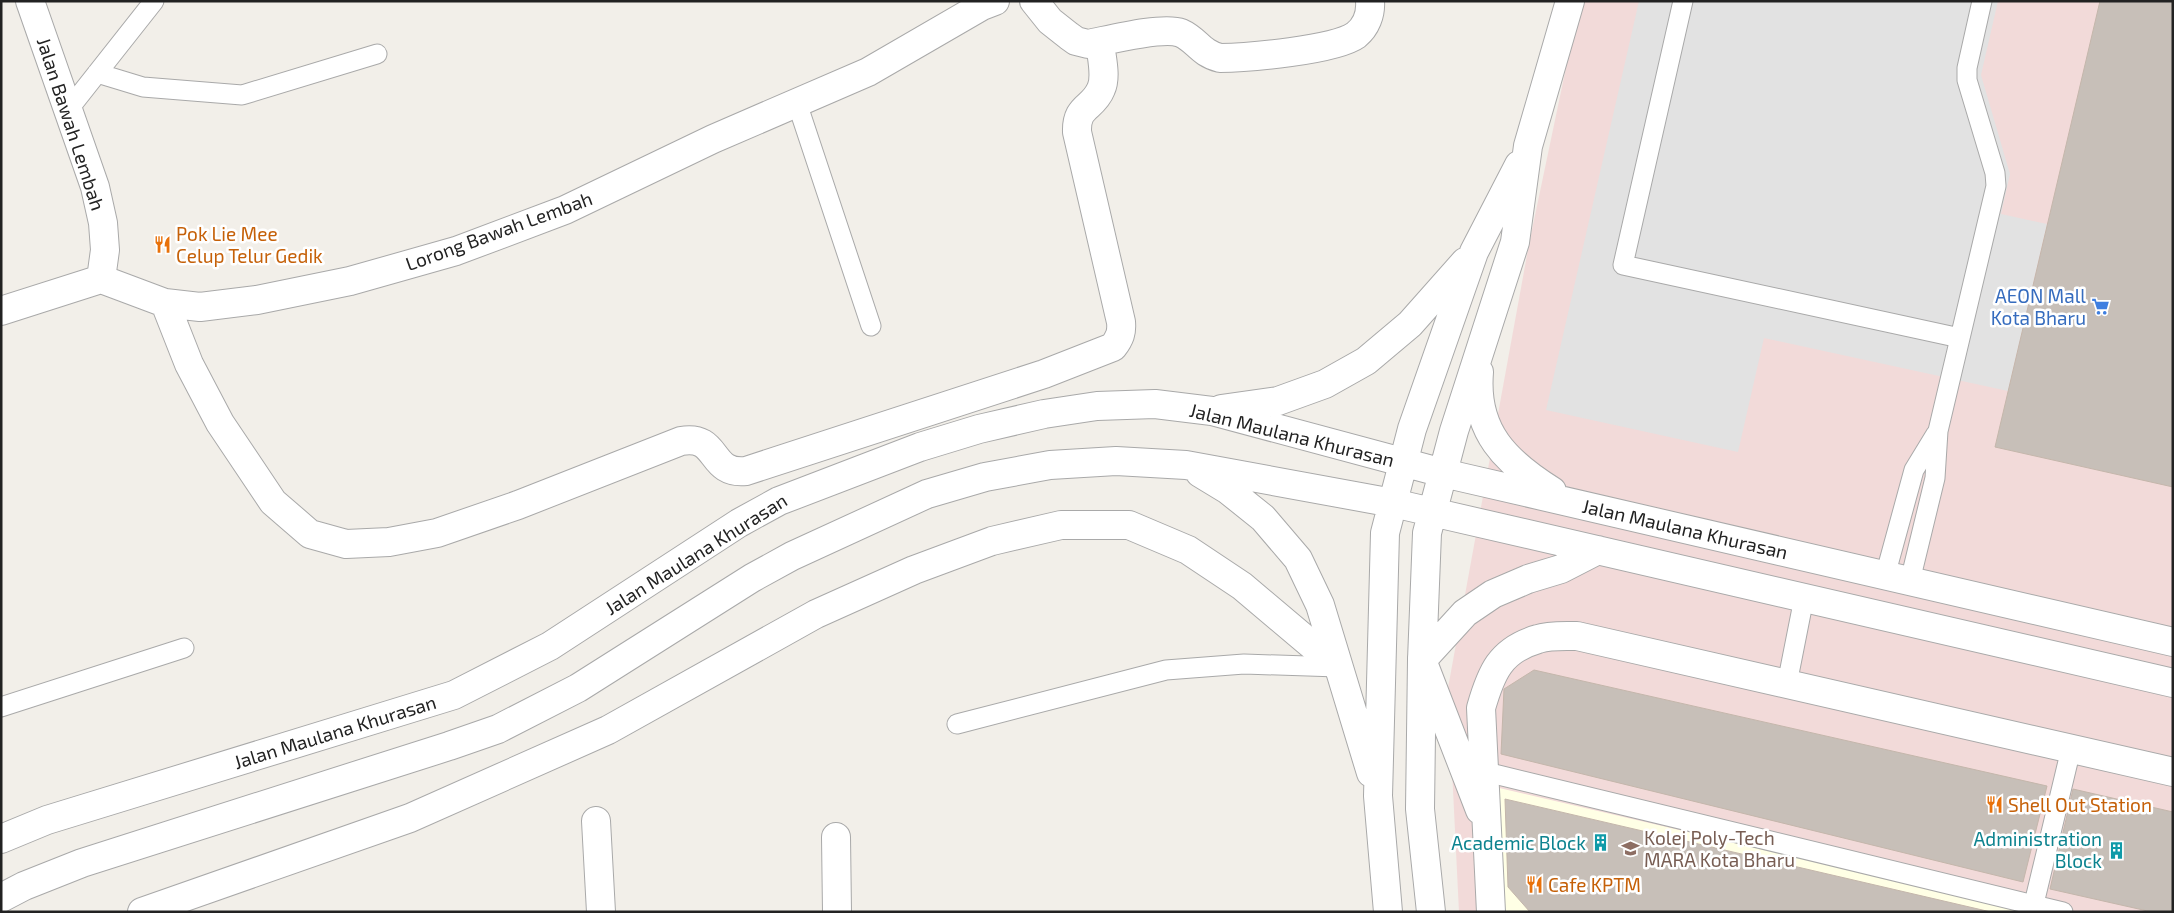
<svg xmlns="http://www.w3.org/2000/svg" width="2174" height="913" font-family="'Exo 2',sans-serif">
<rect width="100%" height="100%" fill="#f2efe9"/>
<path fill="#f2dad9" d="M 1580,1 L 2173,1 L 2173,912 L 1459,912 L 1448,688 L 1529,244 Z"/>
<path fill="#ffffe5" d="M 1495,787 L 2030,912 L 1501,912 Z"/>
<path fill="#e2e2e2" d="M 1639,1 L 1998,1 L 1981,75 L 2010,174 L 2001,214 L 2047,224 L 2008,391 L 1764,338 L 1738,452 L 1546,410 Z"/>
<path fill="#c7bfb8" stroke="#c4b6ab" d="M 2100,1 L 2173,1 L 2173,487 L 1995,447 Z
M 1534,670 L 2047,786 L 2023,882 L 1501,754 L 1504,689 Z
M 2073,789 L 2173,812 L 2173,912 L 2152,912 L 2050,889 Z
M 1505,799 L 1991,912 L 1530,912 L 1508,887 Z"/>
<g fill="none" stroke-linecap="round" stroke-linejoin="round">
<defs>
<path id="service" d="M 1683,1 L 1623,265 L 1960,338
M 97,73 L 143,87 L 242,95 L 377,54
M 797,103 L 871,326
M 68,110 L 154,1
M 1885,576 L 1914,470 L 1936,434
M 1910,581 L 1935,478 L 1938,431 L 1996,186 L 1995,173 L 1967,80 L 1967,68 L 1982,1
M 1787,684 L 1804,598
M 1,707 L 184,648
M 957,724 L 1166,670 L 1244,664 L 1338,667
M 1486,772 L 2063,912
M 2032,912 L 2071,749"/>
<path id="minor" d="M 30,1 L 95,187 L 103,223 L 105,250 L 101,279
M 1034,1 L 1050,21 L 1069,36 L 1076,41 L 1088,44 C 1109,40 1163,26 1181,33 C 1197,40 1200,53 1220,58 C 1247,58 1335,50 1356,35 C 1366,27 1371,14 1370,1
M 165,303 L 189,364 L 220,423 L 273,502 L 310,534 L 346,544 L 389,542 L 437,533 L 518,505 L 681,441 C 720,434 708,475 746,471 L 1044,374 L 1113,347 C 1120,338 1122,332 1121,322 L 1077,132 C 1076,105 1093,109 1101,89 C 1107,76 1101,56 1100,42
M 1,311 L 101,279 L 165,303 L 200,307 L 257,300 L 350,281 L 456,251 L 565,210 L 713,139 L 868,72 L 982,6 L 995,1
M 1422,660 L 1480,810
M 596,821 L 601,912
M 836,837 L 837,912
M 142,912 L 410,818 L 608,730 L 816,614 L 914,570 L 992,541 L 1061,525 L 1129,525 L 1188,550 L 1242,586 L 1338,667
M 1491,912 L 1481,708 C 1491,673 1500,650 1538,639 C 1549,635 1565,636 1577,636 L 2173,772"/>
<path id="tertiary" d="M 1479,372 C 1474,432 1506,462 1552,491
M 1221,409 L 1278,401 L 1325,384 L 1366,361 L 1410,324 L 1465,262
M 1200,473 L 1228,490 L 1263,518 L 1298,559 L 1320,605 L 1371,773
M 1422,660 L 1465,613 L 1493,594 L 1528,579 L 1561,569 L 1598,550
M 1,839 L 47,820 L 454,695 L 550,646 L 739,523 L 779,501 L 920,447 L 979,429 L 1044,414 L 1097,406 L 1155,404 L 1212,411 L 1443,473 L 2173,642
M 1,898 L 24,886 L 82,863 L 449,746 L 498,729 L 578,688 L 752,578 L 792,556 L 927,494 L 985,477 L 1050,465 L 1116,461 L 1186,465 L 1393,503 L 2173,683
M 1388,912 L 1378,796 L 1385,533 L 1412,429 L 1474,252 L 1519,165
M 1431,912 L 1420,809 L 1422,660 L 1427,533 L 1454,431 L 1515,242 L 1528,146 L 1570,1"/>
</defs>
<use href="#service" stroke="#a9a9a9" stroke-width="21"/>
<use href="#minor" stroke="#a9a9a9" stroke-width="30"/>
<use href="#tertiary" stroke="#a9a9a9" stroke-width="30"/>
<use href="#service" stroke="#fff" stroke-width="19"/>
<use href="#minor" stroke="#fff" stroke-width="28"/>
<use href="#tertiary" stroke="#fff" stroke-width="28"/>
</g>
<defs>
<symbol id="restaurant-bare" viewBox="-9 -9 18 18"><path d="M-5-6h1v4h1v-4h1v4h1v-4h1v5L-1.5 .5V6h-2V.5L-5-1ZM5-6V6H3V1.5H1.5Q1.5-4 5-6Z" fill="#e8710a" stroke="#fff" stroke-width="2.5" paint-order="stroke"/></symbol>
<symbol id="supermarket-bare" viewBox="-9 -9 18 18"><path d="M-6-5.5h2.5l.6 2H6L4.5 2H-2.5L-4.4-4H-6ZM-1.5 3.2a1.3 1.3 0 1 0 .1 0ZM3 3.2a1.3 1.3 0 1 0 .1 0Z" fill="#3f7fe0" stroke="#fff" stroke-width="2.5" paint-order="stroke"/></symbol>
<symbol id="building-bare" viewBox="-9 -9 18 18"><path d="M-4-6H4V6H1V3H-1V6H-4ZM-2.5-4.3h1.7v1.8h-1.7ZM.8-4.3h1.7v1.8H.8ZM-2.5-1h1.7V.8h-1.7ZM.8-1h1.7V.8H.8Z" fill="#0f9aa8" stroke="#fff" stroke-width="2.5" paint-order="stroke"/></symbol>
<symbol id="university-bare" viewBox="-9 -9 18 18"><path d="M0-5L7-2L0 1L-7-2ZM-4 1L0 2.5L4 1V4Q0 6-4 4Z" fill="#8d6e63" stroke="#fff" stroke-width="2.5" paint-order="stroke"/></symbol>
</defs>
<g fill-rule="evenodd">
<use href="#restaurant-bare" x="150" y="232" width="25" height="25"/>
<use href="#supermarket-bare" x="2088" y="294" width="25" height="25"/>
<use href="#restaurant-bare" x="1982" y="792" width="25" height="25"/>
<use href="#building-bare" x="1588" y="830" width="25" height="25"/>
<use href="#university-bare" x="1618" y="836" width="25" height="25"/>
<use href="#building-bare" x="2104" y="838" width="25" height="25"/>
<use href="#restaurant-bare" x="1522" y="872" width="25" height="25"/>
</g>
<g text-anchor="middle" stroke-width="5" stroke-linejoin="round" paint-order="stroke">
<g font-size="19" fill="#222" stroke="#fff">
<text transform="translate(71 124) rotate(72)" y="7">Jalan Bawah Lembah</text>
<text transform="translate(499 231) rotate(-20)" y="7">Lorong Bawah Lembah</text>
<text transform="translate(1292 435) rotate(14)" y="7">Jalan Maulana Khurasan</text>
<text transform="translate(1685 529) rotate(13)" y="7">Jalan Maulana Khurasan</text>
<text transform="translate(696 554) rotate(-32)" y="7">Jalan Maulana Khurasan</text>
<text transform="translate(335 732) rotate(-17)" y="7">Jalan Maulana Khurasan</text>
</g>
<g font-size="19" fill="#c56008" stroke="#fff" text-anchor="start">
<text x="176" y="241">Pok Lie Mee<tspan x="176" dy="22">Celup Telur Gedik</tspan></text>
<text x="2008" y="812">Shell Out Station</text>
<text x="1548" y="892">Cafe KPTM</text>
</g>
<g font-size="19" fill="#366cbe" stroke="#fff" text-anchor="end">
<text x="2086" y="303">AEON Mall<tspan x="2086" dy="22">Kota Bharu</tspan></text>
</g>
<g font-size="19" fill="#785e54" stroke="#fff" text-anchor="start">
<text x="1644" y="845">Kolej Poly-Tech<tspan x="1644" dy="22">MARA Kota Bharu</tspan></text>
</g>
<g font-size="19" fill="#0d838f" stroke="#fff" text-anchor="end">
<text x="2102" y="846">Administration<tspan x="2102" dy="22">Block</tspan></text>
<text x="1586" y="850">Academic Block</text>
</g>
</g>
<rect width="2174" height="913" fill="none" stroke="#222222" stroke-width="5"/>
</svg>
